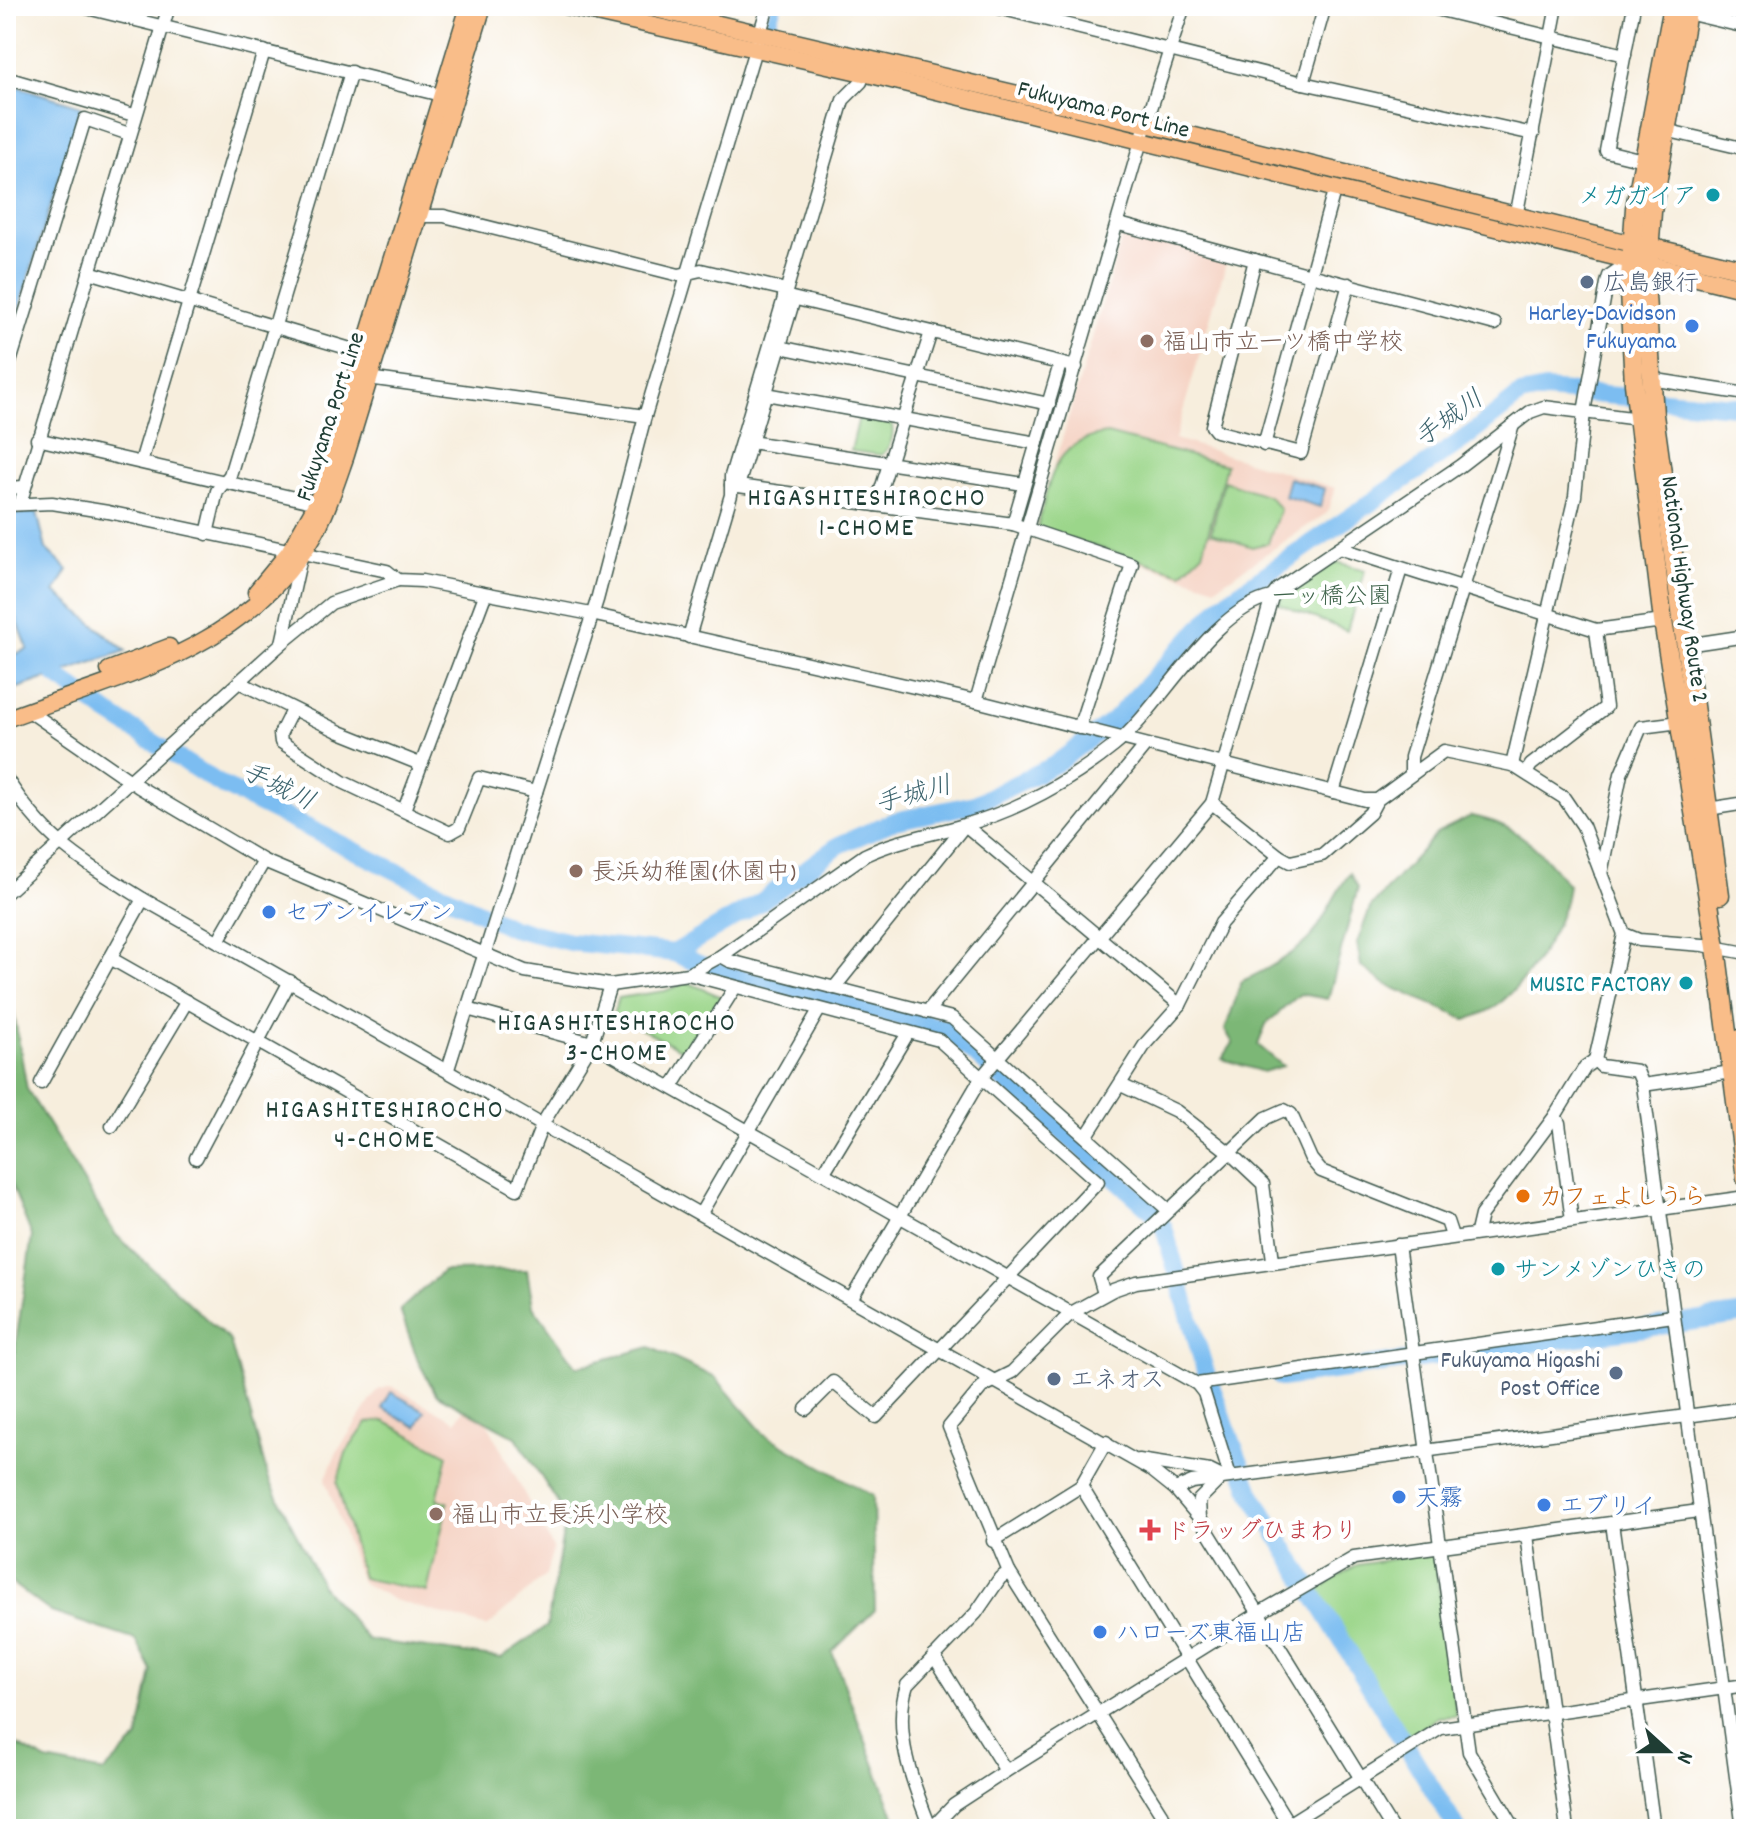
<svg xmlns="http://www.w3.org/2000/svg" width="1752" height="1835" font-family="Dekko,'Klee One',sans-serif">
  <rect width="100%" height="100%" fill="#fff"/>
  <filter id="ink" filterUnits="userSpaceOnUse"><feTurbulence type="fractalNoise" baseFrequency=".0125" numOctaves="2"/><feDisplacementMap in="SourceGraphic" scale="16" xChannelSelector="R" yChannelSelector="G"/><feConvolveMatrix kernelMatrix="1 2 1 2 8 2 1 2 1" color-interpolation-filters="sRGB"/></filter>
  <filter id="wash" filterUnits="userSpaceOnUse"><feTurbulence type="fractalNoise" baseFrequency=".006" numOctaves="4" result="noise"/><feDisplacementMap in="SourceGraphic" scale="32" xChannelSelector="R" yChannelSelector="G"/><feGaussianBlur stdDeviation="1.8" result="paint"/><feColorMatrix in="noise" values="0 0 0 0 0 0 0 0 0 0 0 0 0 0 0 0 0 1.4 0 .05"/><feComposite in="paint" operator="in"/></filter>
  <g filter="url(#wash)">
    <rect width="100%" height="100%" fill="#f7eedd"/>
    <g fill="#f5d2c2">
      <path d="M 1124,231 L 1227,260 L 1175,439 L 1335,488 L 1327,513 L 1216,587 L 1035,530 Z"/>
      <path d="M 391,1386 L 456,1421 L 463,1410 L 484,1417 L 553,1548 L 546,1575 L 487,1627 L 394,1600 L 361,1582 L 325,1480 L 337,1452 L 378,1390 Z"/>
    </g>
    <g fill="#9bd68a" stroke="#5d8a5f" stroke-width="2">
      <path d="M 859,417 L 891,422 C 895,433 891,449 881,455 L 851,451 Z"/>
      <path d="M 1107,434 L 1226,465 L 1203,553 L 1182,573 L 1037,529 C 1050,482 1051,441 1107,434 Z"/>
      <path d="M 1224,481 L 1269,496 L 1280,509 L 1268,543 L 1252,547 L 1211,533 Z"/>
      <path d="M 1336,562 L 1365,570 L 1347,631 L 1279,604 L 1282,595 Z"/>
      <path d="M 687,982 L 722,997 L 690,1054 L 613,1015 L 618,998 L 665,991 Z"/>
      <path d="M 384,1421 L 448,1455 L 437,1499 L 448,1502 L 427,1592 L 362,1578 L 337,1483 L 346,1453 L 367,1423 Z"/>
      <path d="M 1434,1552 L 1457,1716 L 1438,1717 L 1408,1739 L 1316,1590 L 1357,1565 Z"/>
    </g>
    <g fill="#7cb776" stroke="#4e7a55" stroke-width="2">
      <path d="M 1471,816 C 1519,824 1538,849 1568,885 C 1564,924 1531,977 1500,1003 C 1492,1011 1477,1015 1467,1020 L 1385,984 L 1361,966 L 1357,943 L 1370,908 L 1438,832 Z"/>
      <path d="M 1350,873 L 1358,888 L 1328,999 L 1300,994 L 1266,1024 L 1258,1045 L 1283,1066 L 1263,1072 L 1222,1059 L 1233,1043 L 1225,1030 L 1242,981 C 1265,971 1305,949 1318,927 C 1330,908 1336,891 1350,873 Z"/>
      <path d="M 6,996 L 12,1002 L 27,1089 L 116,1235 L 230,1341 L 268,1477 L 322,1586 L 368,1640 L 501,1658 L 547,1626 L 566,1516 L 516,1437 L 436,1394 L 418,1361 L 400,1310 L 443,1271 L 527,1270 L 533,1306 L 577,1367 L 650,1347 L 716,1378 L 764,1434 L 873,1496 L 875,1610 L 832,1652 L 899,1829 L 6,1826 L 6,1739 L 47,1761 L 104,1772 L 138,1738 L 152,1671 L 136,1640 L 51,1612 L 6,1579 L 6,1382 L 12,1368 L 32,1236 L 6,1171 Z"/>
    </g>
    <g fill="#7bbdf1" stroke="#4d7d92" stroke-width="2">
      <path d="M 6,83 L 81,106 L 13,329 L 6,334 Z"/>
      <path d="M 1289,478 L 1325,489 L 1320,507 L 1284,496 Z"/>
      <path d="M 37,512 L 46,549 L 68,570 L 55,592 L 126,651 L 6,692 L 6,658 L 28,649 L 6,591 L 6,515 Z"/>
      <path d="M 391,1392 L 425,1411 L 417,1427 L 382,1408 Z"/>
    </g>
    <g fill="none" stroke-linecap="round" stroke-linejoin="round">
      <path stroke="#7bbdf1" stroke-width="11" d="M 771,23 L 776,6"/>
      <g stroke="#7bbdf1" stroke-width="18">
        <path d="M 56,675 L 106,712 L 221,785 L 512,928 L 570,942 L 674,953 L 717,972 L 945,1028 L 1153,1212 L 1164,1228 L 1205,1370 L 1252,1494 L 1457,1829"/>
        <path d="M 674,953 L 762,901 L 839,845 L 894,821 L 975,804 L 1054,765 L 1113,721 L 1224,603 L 1467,437 L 1520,395 L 1545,390 L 1746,407"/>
        <path d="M 1281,1378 L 1746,1314"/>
      </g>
    </g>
  </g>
  <g filter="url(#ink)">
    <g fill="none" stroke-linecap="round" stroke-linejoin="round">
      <defs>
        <g id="minor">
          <path d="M 79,6 L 449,97"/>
          <path d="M 991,6 L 1303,83 L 1533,134"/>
          <path d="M 1424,6 L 1625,55"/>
          <path d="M 1634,6 L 1606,151 L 1643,160"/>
          <path d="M 6,9 L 7,6"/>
          <path d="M 1687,13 L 1746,27"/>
          <path d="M 6,78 L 134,115"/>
          <path d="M 1303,83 L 1325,6"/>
          <path d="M 1665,130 L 1746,149"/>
          <path d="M 417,216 L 444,216 L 679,275 L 701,270 L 786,290"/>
          <path d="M 1516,217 L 1557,6"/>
          <path d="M 1119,224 L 1495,324"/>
          <path d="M 1255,260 L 1212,426 L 1216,431 L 1301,453 L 1349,284"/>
          <path d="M 89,272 L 371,355"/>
          <path d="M 784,296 L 1076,367"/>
          <path d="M 780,347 L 1049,404"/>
          <path d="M 6,375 L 85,119 L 129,134"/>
          <path d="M 368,378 L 645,416"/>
          <path d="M 1650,379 L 1746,394"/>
          <path d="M 766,394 L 1037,443"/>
          <path d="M 37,439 L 321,504"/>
          <path d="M 751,442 L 1024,484"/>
          <path d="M 1264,445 L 1335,187"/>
          <path d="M 141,462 L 264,51"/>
          <path d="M 731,485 L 1013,524 L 1132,564 L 1079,728"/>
          <path d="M 738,486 L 794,299"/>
          <path d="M 6,488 L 24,487"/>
          <path d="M 20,504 L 169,6"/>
          <path d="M 6,505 L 52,503 L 108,512 L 387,571 L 398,580 L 422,581 L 591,614 L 976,701 L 1365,800 L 1377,800 L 1444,751 L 1512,765 L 1564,798 L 1583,826 L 1624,934 L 1639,940 L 1703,945 L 1746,953"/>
          <path d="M 876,505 L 931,332"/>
          <path d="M 1013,524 L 1060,364"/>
          <path d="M 207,534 L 217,491 L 230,475 L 351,72"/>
          <path d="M 1339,548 L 1596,630 L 1663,621"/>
          <path d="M 689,637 L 731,495 L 731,476 L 843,100 L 861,82 L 863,73"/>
          <path d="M 282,643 L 301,557"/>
          <path d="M 1686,645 L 1746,636"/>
          <path d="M 239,682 L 340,732 L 420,764"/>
          <path d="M 976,701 L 1146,124 L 1184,6"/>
          <path d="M 292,710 L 280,734 L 281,742 L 343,782 L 450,833 L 459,828 L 479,778 L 536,792"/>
          <path d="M 29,711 L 139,787 L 264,861 L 525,971 L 610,985 L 688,974 L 721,956 L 730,961 L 952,1018 L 1168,1210"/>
          <path d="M 1512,765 L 1575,496 L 1584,412 L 1607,283 L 1609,276 L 1631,261"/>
          <path d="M 1411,773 L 1411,757 L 1513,425"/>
          <path d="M 1526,773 L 1531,765 L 1606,707 L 1596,630"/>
          <path d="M 6,778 C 46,842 81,860 143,899 L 1150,1469 L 1175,1489 L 1201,1520 L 1392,1829"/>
          <path d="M 1333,792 L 1401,569"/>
          <path d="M 1212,803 L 1279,856"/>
          <path d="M 1708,809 L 1746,803"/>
          <path d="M 404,810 L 485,595"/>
          <path d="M 1601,874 L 1621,774 L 1641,727 L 1680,722"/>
          <path d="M 6,893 L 282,643 L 331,603 L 398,580"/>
          <path d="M 1624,934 L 1595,1060 L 1601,1066 L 1637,1071 L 1643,1085 L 1743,1829"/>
          <path d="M 218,941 L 264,861"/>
          <path d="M 721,956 L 865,855 C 897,840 930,835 964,825 C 1017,811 1072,780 1114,746 C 1161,708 1211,609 1272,597"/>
          <path d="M 110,958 L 517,1189 L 543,1123 L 592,1043 L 610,985"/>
          <path d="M 688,974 L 939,1040 L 1098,1182 L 876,1417 L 833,1382 L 806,1409"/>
          <path d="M 834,988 L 965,825 L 1180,1005"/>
          <path d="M 467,1009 L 592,1043 L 1197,1384 L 1204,1393 L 1230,1476"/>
          <path d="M 927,1012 L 1145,746"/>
          <path d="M 448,1069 L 597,600 L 645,416 L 768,6"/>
          <path d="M 41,1083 L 143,899"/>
          <path d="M 1121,1085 L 1176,1111 L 1230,1153 L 1263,1184 L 1273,1260"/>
          <path d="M 1643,1085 L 1732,1072"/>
          <path d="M 672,1087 L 734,989"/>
          <path d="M 1555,1116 L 1559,1123 L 1572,1221"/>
          <path d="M 112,1126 L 187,1001"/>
          <path d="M 1086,1137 L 1146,1043 L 1180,1005 L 1221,923 L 1279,856 L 1290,862 L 1322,855 L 1370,813 L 1377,800"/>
          <path d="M 196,1158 L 290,981"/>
          <path d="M 824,1172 L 908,1033"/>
          <path d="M 701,1213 L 819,1010"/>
          <path d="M 1477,1232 L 1481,1215 L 1555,1116 L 1585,1067 L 1595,1060"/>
          <path d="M 1398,1245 L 1469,1752 L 1515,1829"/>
          <path d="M 1104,1294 L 1099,1277 L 1266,1118 L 1284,1110 L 1291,1114 L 1311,1159 L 1321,1171 L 1447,1221 L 1452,1236"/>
          <path d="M 852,1298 L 981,1078 L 1212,803 L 1272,597 L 1278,589 L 1460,466 L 1530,412 L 1544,407 L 1639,419"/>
          <path d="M 1197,1384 L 1673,1316"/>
          <path d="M 1139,1460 L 1210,1471 L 1222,1477"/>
          <path d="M 1081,1486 L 1291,1828"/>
          <path d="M 1175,1489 L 1192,1482 L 1746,1408"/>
          <path d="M 1200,1518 L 1199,1500 L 1220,1479"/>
          <path d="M 1612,1523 L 1654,1829"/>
          <path d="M 1527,1535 L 1567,1829"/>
          <path d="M 993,1541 L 1081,1486 L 1106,1442"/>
          <path d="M 934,1656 L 1006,1771"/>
          <path d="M 930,1827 C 913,1784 892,1731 907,1685 L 976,1613 L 1000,1578 L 1009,1572"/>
          <path d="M 931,1829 L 954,1805 L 1006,1771 L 1259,1613 L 1354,1558 L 1699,1511"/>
          <path d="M 1171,1829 L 1009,1572 L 949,1427 L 982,1387 L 1012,1372 L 1071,1313 L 1113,1290 L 1136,1282 L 1746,1197"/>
          <path d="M 1280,1829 L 1441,1728 L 1746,1685"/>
        </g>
        <g id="major">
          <path d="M 565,6 L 863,73 L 1631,261"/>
          <path d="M 642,6 L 1146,124 L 1633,244"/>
          <path d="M 256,592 L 289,552 L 317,503 L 469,6"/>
          <path d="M 109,670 L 169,647"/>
          <path d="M 6,719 C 115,678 229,655 301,555 C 323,526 334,489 346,455 L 483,6"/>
        </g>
        <g id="highway">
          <path d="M 1673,6 L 1635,208 L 1629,292 L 1634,384 L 1663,621 L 1716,947 L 1746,1179"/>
          <path d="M 1688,6 L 1652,212 L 1646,295 L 1654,415 L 1720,895"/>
          <path d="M 1640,245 L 1746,270"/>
          <path d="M 1636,262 L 1746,289"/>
          <path d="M 1740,1039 L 1746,1081"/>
        </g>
      </defs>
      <use href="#minor" stroke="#3f584d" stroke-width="15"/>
      <use href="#major" stroke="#3f584d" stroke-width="19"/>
      <use href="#highway" stroke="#3f584d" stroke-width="21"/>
      <use href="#minor" stroke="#fff" stroke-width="12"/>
      <use href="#major" stroke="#f9bd89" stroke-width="16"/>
      <use href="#highway" stroke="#f9bd89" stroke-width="18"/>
    </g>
  </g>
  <g fill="#0f9aa8" stroke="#fff" stroke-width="3">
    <circle cx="1713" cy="195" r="8"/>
    <circle cx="1686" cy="983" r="8"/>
    <circle cx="1498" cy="1269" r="8"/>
  </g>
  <g fill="#5c6f8a" stroke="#fff" stroke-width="3">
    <circle cx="1587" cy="282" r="8"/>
    <circle cx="1616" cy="1373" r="8"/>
    <circle cx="1054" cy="1379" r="8"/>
  </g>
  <g fill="#3f7fe0" stroke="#fff" stroke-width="3">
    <circle cx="1692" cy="326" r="8"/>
    <circle cx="269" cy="912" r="8"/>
    <circle cx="1399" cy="1497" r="8"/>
    <circle cx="1544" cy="1505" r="8"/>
    <circle cx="1100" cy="1632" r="8"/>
  </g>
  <g fill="#8d6e63" stroke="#fff" stroke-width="3">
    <circle cx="1147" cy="341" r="8"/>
    <circle cx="576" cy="871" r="8"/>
    <circle cx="436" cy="1514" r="8"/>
  </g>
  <circle fill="#e8710a" stroke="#fff" stroke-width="3" cx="1523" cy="1196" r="8"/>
  <path fill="#e0444e" stroke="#fff" stroke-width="3" d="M1146 1518h8v8h8v8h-8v8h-8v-8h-8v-8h8z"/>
  <g text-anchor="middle" stroke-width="8" stroke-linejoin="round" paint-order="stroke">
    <g font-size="24" fill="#1f3d34" stroke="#fff">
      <text transform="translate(1104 108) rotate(14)" y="8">Fukuyama Port Line</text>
      <text transform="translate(329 416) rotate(-72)" y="8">Fukuyama Port Line</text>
      <text transform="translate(1686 589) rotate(82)" y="8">National Highway Route 2</text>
    </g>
    <g font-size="24" fill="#0d838f" stroke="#fff" text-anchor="end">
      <text x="1697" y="203">メガガイア</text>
      <text x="1670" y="991">MUSIC FACTORY</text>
      <text x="1514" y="1277" text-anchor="start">サンメゾンひきの</text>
    </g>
    <g font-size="24" fill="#4e5e75" stroke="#fff" text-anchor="start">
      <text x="1603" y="290">広島銀行</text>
      <text x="1600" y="1367" text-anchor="end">Fukuyama Higashi<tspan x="1600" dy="28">Post Office</tspan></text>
      <text x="1070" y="1387">エネオス</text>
    </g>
    <g font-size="24" fill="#366cbe" stroke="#fff" text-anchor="start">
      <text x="1676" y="320" text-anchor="end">Harley-Davidson<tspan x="1676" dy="28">Fukuyama</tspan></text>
      <text x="285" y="920">セブンイレブン</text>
      <text x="1415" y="1505">天霧</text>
      <text x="1560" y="1513">エブリイ</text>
      <text x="1116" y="1640">ハローズ東福山店</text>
    </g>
    <g font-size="24" fill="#785e54" stroke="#fff" text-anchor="start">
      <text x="1163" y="349">福山市立一ツ橋中学校</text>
      <text x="592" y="879">長浜幼稚園(休園中)</text>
      <text x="452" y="1522">福山市立長浜小学校</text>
    </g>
    <g font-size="24" fill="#3e634a" stroke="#fff">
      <text x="1332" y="603">一ッ橋公園</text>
    </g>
    <g font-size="24" fill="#c56008" stroke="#fff" text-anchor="start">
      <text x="1539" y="1204">カフェよしうら</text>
    </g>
    <g font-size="24" fill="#be3a42" stroke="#fff" text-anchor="start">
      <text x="1166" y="1538">ドラッグひまわり</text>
    </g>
    <g font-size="26" font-style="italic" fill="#3b636d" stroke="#fff">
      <text transform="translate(1448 417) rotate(-36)" y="9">手城川</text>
      <text transform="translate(279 785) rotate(26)" y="9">手城川</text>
      <text transform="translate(913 793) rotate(-15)" y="9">手城川</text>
    </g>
    <g font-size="26" letter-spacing="2" fill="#1f3d34" stroke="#fff">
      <text x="867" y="505">HIGASHITESHIROCHO<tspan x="867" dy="30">1-CHOME</tspan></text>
      <text x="617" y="1030">HIGASHITESHIROCHO<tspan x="617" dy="30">3-CHOME</tspan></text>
      <text x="385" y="1117">HIGASHITESHIROCHO<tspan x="385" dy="30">4-CHOME</tspan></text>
    </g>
  </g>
  <rect width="1752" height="1835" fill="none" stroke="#fff" stroke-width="32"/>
  <g transform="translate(1668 1751) rotate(111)" stroke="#ffffff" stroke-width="6" paint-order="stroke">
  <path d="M0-6L14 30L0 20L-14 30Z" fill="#1f3d34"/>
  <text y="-12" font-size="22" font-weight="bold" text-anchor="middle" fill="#1f3d34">N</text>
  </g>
</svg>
